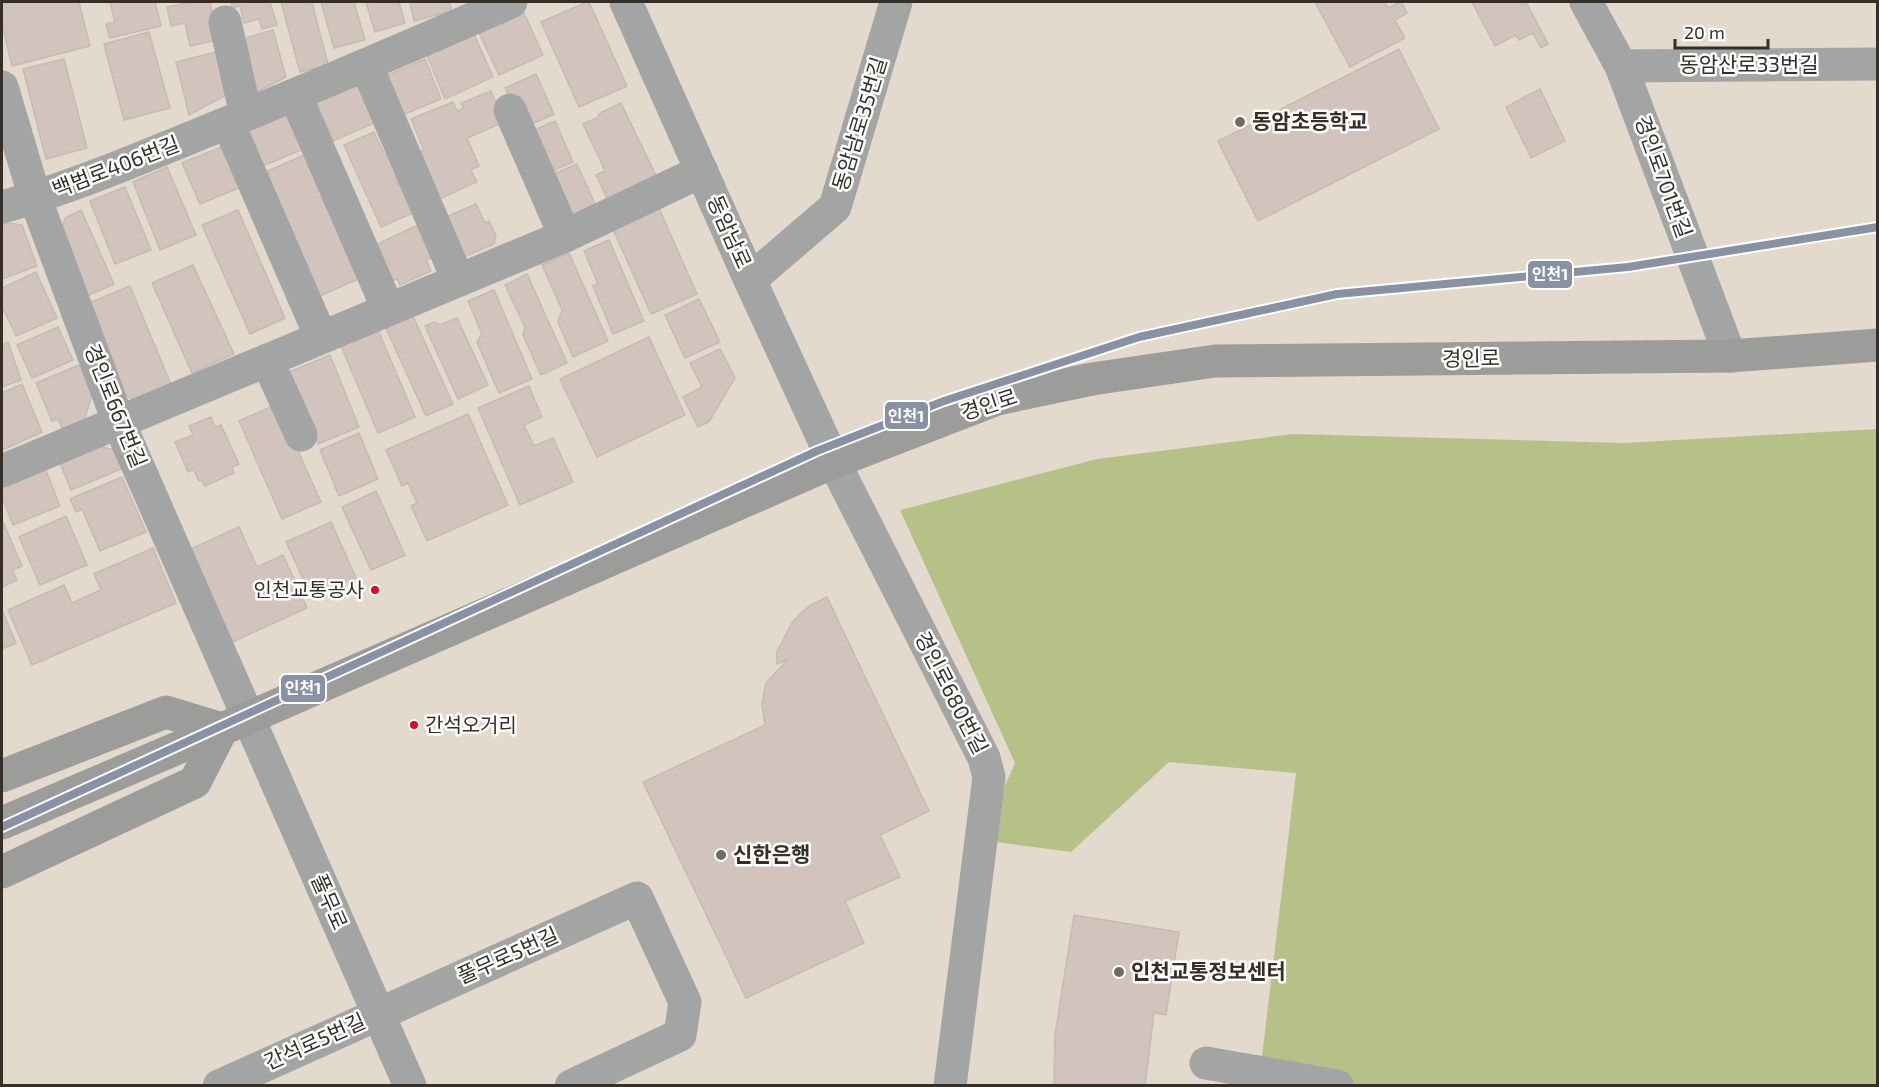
<svg xmlns="http://www.w3.org/2000/svg" width="1879" height="1087" font-family="'Exo 2','Noto Sans KR',sans-serif">
  <rect width="100%" height="100%" fill="#e3dacd"/>
  <path fill="#b6c188" d="M 1877,429 L 1877,1085 L 1337,1086 L 1260,1073 L 1296,773 L 1169,762 L 1071,852 L 981,840 L 1015,763 L 900,510 L 1097,459 L 1293,434 L 1624,443 Z"/>
  <g fill="#d2c3bc" stroke="#c4bbb4" stroke-width="1.5">
    <path d="M 2,2 L 79,2 L 90,46 L 12,66 L 2,24 Z"/>
    <path d="M 110,2 L 155,2 L 161,26 L 110,38 L 106,24 L 115,22 Z"/>
    <path d="M 192,2 L 210,2 L 218,40 L 190,46 L 185,23 L 171,26 L 167,7 Z"/>
    <path d="M 231,2 L 270,2 L 277,25 L 262,29 L 259,19 L 244,23 L 240,6 L 232,8 Z"/>
    <path d="M 281,2 L 312,2 L 328,65 L 300,72 Z"/>
    <path d="M 321,2 L 354,2 L 365,40 L 334,48 Z"/>
    <path d="M 366,2 L 399,2 L 405,23 L 375,32 Z"/>
    <path d="M 410,2 L 449,2 L 452,11 L 414,21 Z"/>
    <path d="M 587,2 L 589,2 L 627,86 L 579,107 L 541,22 Z"/>
    <path d="M 1315,2 L 1385,2 L 1388,8 L 1401,2 L 1407,13 L 1395,20 L 1405,38 L 1350,67 Z"/>
    <path d="M 1472,2 L 1526,2 L 1548,44 L 1541,48 L 1533,33 L 1519,40 L 1516,35 L 1495,46 Z"/>
    <path d="M 524,13 L 543,55 L 499,75 L 479,33 Z"/>
    <path d="M 273,30 L 286,77 L 251,95 L 239,40 Z"/>
    <path d="M 149,32 L 170,108 L 124,120 L 104,44 Z"/>
    <path d="M 473,32 L 493,77 L 445,99 L 426,53 Z"/>
    <path d="M 1399,49 L 1439,129 L 1258,221 L 1218,141 Z"/>
    <path d="M 220,51 L 230,93 L 189,115 L 176,62 Z"/>
    <path d="M 64,59 L 87,148 L 46,159 L 23,69 Z"/>
    <path d="M 425,59 L 441,99 L 400,116 L 383,77 Z"/>
    <path d="M 536,74 L 554,114 L 523,128 L 505,88 Z"/>
    <path d="M 356,83 L 379,121 L 333,141 L 316,101 Z"/>
    <path d="M 1540,89 L 1565,141 L 1531,158 L 1506,107 Z"/>
    <path d="M 491,91 L 504,122 L 467,138 L 479,166 L 471,170 L 477,182 L 437,200 L 417,153 L 424,150 L 411,119 L 453,102 L 457,111 L 464,108 L 461,103 Z"/>
    <path d="M 621,103 L 658,180 L 609,203 L 596,175 L 605,171 L 583,124 L 597,118 L 600,113 Z"/>
    <path d="M 295,108 L 306,148 L 260,167 L 247,135 L 252,120 Z"/>
    <path d="M 555,121 L 573,162 L 543,175 L 525,134 Z"/>
    <path d="M 374,132 L 385,155 L 393,152 L 402,174 L 395,177 L 398,185 L 402,183 L 415,212 L 381,227 L 344,145 Z"/>
    <path d="M 224,146 L 241,187 L 200,204 L 182,163 Z"/>
    <path d="M 311,152 L 365,276 L 315,298 L 261,174 Z"/>
    <path d="M 577,164 L 596,206 L 564,220 L 545,178 Z"/>
    <path d="M 167,167 L 196,235 L 160,250 L 133,182 Z"/>
    <path d="M 125,187 L 151,250 L 115,264 L 90,201 Z"/>
    <path d="M 476,204 L 485,223 L 489,221 L 496,236 L 494,244 L 457,260 L 439,220 Z"/>
    <path d="M 658,206 L 697,294 L 651,314 L 612,227 Z"/>
    <path d="M 81,210 L 114,284 L 85,297 L 59,238 L 65,218 Z"/>
    <path d="M 238,210 L 285,318 L 250,334 L 202,225 Z"/>
    <path d="M 7,223 L 22,225 L 37,266 L 2,279 L 2,225 Z"/>
    <path d="M 420,224 L 438,255 L 426,260 L 431,271 L 400,285 L 397,279 L 391,281 L 375,245 Z"/>
    <path d="M 609,240 L 644,321 L 613,334 L 593,286 L 598,284 L 584,251 Z"/>
    <path d="M 569,253 L 608,341 L 573,357 L 558,322 L 562,310 L 542,265 Z"/>
    <path d="M 193,265 L 234,354 L 192,373 L 152,283 Z"/>
    <path d="M 36,272 L 57,318 L 16,336 L 4,310 L 2,311 L 2,288 Z"/>
    <path d="M 527,274 L 567,363 L 541,375 L 523,335 L 525,327 L 505,285 Z"/>
    <path d="M 130,286 L 173,389 L 138,404 L 119,389 L 84,305 Z"/>
    <path d="M 494,290 L 532,379 L 499,393 L 477,342 L 482,334 L 468,301 Z"/>
    <path d="M 699,299 L 720,342 L 685,358 L 665,315 Z"/>
    <path d="M 412,314 L 453,404 L 426,416 L 385,326 Z"/>
    <path d="M 457,318 L 488,385 L 458,399 L 425,326 L 434,322 L 440,325 Z"/>
    <path d="M 58,327 L 73,360 L 32,378 L 17,345 Z"/>
    <path d="M 378,330 L 415,417 L 378,433 L 341,346 Z"/>
    <path d="M 649,337 L 685,415 L 597,457 L 560,379 Z"/>
    <path d="M 8,342 L 21,380 L 2,387 L 2,345 Z"/>
    <path d="M 720,349 L 735,378 L 709,422 L 698,427 L 683,397 L 702,387 L 690,363 Z"/>
    <path d="M 330,355 L 359,427 L 318,444 L 289,372 Z"/>
    <path d="M 79,365 L 92,395 L 83,424 L 64,432 L 58,419 L 52,421 L 36,383 Z"/>
    <path d="M 22,384 L 42,432 L 2,450 L 2,393 Z"/>
    <path d="M 529,386 L 542,417 L 524,425 L 534,446 L 553,438 L 573,482 L 520,505 L 478,408 Z"/>
    <path d="M 277,404 L 321,502 L 282,519 L 239,421 Z"/>
    <path d="M 468,414 L 508,505 L 427,541 L 411,506 L 417,503 L 408,483 L 402,486 L 386,450 Z"/>
    <path d="M 211,417 L 215,427 L 221,425 L 239,464 L 232,467 L 234,473 L 205,486 L 202,480 L 199,481 L 193,469 L 188,472 L 175,442 L 193,435 L 189,426 Z"/>
    <path d="M 359,433 L 378,479 L 339,496 L 320,450 Z"/>
    <path d="M 92,444 L 114,450 L 121,469 L 71,490 L 58,458 Z"/>
    <path d="M 45,468 L 60,506 L 13,525 L 2,497 L 2,486 Z"/>
    <path d="M 122,477 L 146,532 L 100,551 L 82,509 L 76,512 L 70,499 Z"/>
    <path d="M 376,491 L 405,555 L 371,570 L 342,507 Z"/>
    <path d="M 66,516 L 87,565 L 40,585 L 19,537 Z"/>
    <path d="M 3,522 L 22,566 L 12,570 L 17,580 L 2,587 Z"/>
    <path d="M 331,522 L 356,578 L 312,598 L 286,542 Z"/>
    <path d="M 239,527 L 257,567 L 283,555 L 307,608 L 228,644 L 186,551 Z"/>
    <path d="M 153,548 L 176,603 L 32,665 L 8,610 L 64,585 L 72,603 L 101,590 L 94,574 Z"/>
    <path d="M 827,597 L 929,811 L 880,835 L 900,877 L 845,901 L 864,943 L 746,998 L 643,782 L 765,725 L 762,705 L 766,683 L 788,659 L 777,664 L 777,651 L 781,644 L 792,623 L 801,613 L 811,605 Z"/>
    <path d="M 2,610 L 16,643 L 2,649 Z"/>
    <path d="M 1074,915 L 1179,932 L 1166,1015 L 1154,1013 L 1145,1086 L 1054,1086 L 1055,1035 Z"/>
  </g>
  <g fill="none" stroke-linecap="round" stroke-linejoin="round">
    <g stroke="#a3a4a4" stroke-width="33">
      <path d="M 626,2 L 750,280 L 834,462 L 984,758 L 989,777 L 950,1086"/>
      <path d="M 1586,2 L 1621,66 L 1730,356"/>
      <path d="M 225,22 L 246,115"/>
      <path d="M 366,65 L 458,280"/>
      <path d="M 1621,66 L 1878,64"/>
      <path d="M 2,87 L 35,198 L 119,423 L 410,1086"/>
      <path d="M 295,95 L 388,309"/>
      <path d="M 510,110 L 565,236"/>
      <path d="M 228,123 L 321,337"/>
      <path d="M 2,207 C 70,188 136,160 202,133 C 305,91 408,47 511,2"/>
      <path d="M 750,280 L 835,207 L 896,2"/>
      <path d="M 267,360 L 301,435"/>
      <path d="M 2,471 L 565,236 L 702,171"/>
      <path d="M 1206,1063 L 1337,1086"/>
      <path d="M 219,1086 L 637,898 L 685,1002 L 680,1035 L 571,1086"/>
    </g>
    <g stroke="#9c9c9b" stroke-width="33">
      <path d="M 2,776 L 166,712 L 222,729"/>
      <path d="M 2,823 L 248,718 L 834,462 L 997,399 L 1092,379 L 1215,361 L 1730,356 L 1878,345"/>
      <path d="M 2,872 L 195,782 L 222,729"/>
    </g>
    <defs>
      <path id="metro-1" d="M 2,827 L 817,451 L 944,401 L 1139,337 L 1337,294 L 1628,267 L 1878,227"/>
    </defs>
    <use href="#metro-1" stroke="#fff" stroke-width="12"/>
    <use href="#metro-1" stroke="#8892a4" stroke-width="8"/>
  </g>
  <g fill="#726b61" stroke="#fff" stroke-width="2">
    <circle cx="1240" cy="122" r="6"/>
    <circle cx="721" cy="855" r="6"/>
    <circle cx="1119" cy="972" r="6"/>
  </g>
  <g fill="#e4002b" stroke="#fff" stroke-width="2">
    <circle cx="375" cy="590" r="5"/>
    <circle cx="414" cy="725" r="5"/>
  </g>
  <g text-anchor="middle" stroke-width="5" stroke-linejoin="round" paint-order="stroke">
    <g font-size="20" fill="#352f27" stroke="#fff" text-anchor="end">
      <text x="364" y="597">인천교통공사</text>
      <text x="425" y="732" text-anchor="start">간석오거리</text>
    </g>
    <g font-size="21" fill="#352f27" stroke="#fff">
      <text x="1749" y="72">동암산로33번길</text>
      <text transform="translate(860 124) rotate(-73)" y="7">동암남로35번길</text>
      <text transform="translate(116 167) rotate(-21)" y="7">백범로406번길</text>
      <text transform="translate(1663 177) rotate(70)" y="7">경인로701번길</text>
      <text transform="translate(729 232) rotate(66)" y="7">동암남로</text>
      <text transform="translate(1471 359) rotate(-1)" y="7">경인로</text>
      <text transform="translate(989 405) rotate(-18)" y="7">경인로</text>
      <text transform="translate(115 406) rotate(68)" y="7">경인로667번길</text>
      <text transform="translate(951 693) rotate(63)" y="7">경인로680번길</text>
      <text transform="translate(329 902) rotate(66)" y="7">풀무로</text>
      <text transform="translate(508 956) rotate(-24)" y="7">풀무로5번길</text>
      <text transform="translate(315 1042) rotate(-24)" y="7">간석로5번길</text>
    </g>
    <g font-size="21" font-weight="bold" fill="#352f27" stroke="#fff" text-anchor="start">
      <text x="1252" y="129">동암초등학교</text>
      <text x="733" y="862">신한은행</text>
      <text x="1131" y="979">인천교통정보센터</text>
    </g>
  </g>
  <g stroke="#fff" stroke-width="2">
    <rect x="1527" y="260" width="46" height="29" rx="6" fill="#8892a4"/>
    <rect x="884" y="401" width="45" height="29" rx="6" fill="#8892a4"/>
    <rect x="280" y="674" width="46" height="29" rx="6" fill="#8892a4"/>
  </g>
  <g font-size="16" text-anchor="middle" font-weight="bold" fill="#fff">
    <text x="1550" y="280">인천1</text>
    <text x="906" y="422">인천1</text>
    <text x="303" y="694">인천1</text>
  </g>
  <rect width="1879" height="1087" fill="none" stroke="#352f27" stroke-width="6"/>
  <path d="M1675 39v9h93v-9" fill="none" stroke="#352f27" stroke-width="3"/>
  <text x="1684" y="39" font-size="18" fill="#352f27" stroke="#ffffff" stroke-width="4.5" paint-order="stroke">20 m</text>
</svg>
